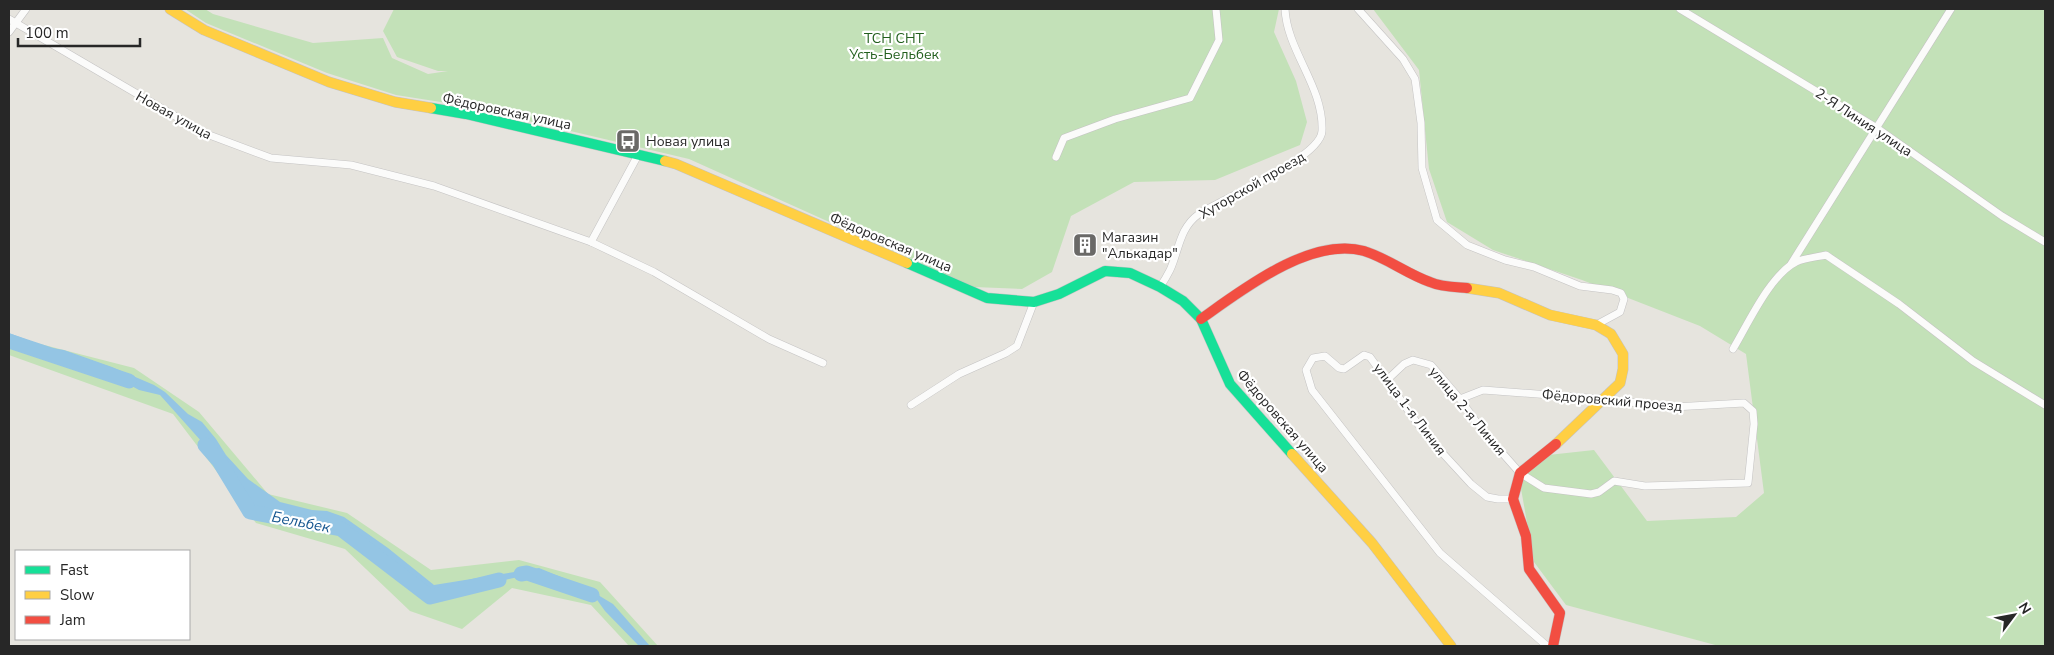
<svg xmlns="http://www.w3.org/2000/svg" width="2054" height="655" font-family="'Nunito Sans',sans-serif">
  <rect width="100%" height="100%" fill="#e6e4de"/>
  <g fill="#c3e1b8">
    <path d="M 185,9 L 205,9 L 213,14 L 313,43 L 383,38 L 392,58 L 428,74 L 448,71 L 438,71 L 397,57 L 383,31 L 394,9 L 1279,9 L 1274,32 L 1296,81 L 1307,122 L 1300,145 L 1215,180 L 1134,182 L 1071,216 L 1052,272 L 1022,289 L 974,287 L 689,159 L 460,105 L 396,95 L 327,73 L 206,23 Z"/>
    <path d="M 1373,9 L 2045,9 L 2045,646 L 1719,646 L 1566,605 L 1534,562 L 1520,483 L 1539,456 L 1594,450 L 1647,521 L 1736,517 L 1764,493 L 1746,354 L 1700,326 L 1582,280 L 1493,250 L 1447,222 L 1429,169 L 1419,70 Z"/>
    <path d="M 9,336 L 134,368 L 199,412 L 268,494 L 347,513 L 431,570 L 519,560 L 600,582 L 658,646 L 629,646 L 591,605 L 512,588 L 462,629 L 410,611 L 345,549 L 256,523 L 173,414 L 9,355 Z"/>
  </g>
  <path fill="#94c5e4" d="M 9,333 L 46,347 L 64,350 L 112,367 L 154,385 L 165,392 L 188,414 L 202,422 L 216,439 L 226,455 L 248,479 L 280,502 L 312,510 L 327,511 L 344,517 L 388,548 L 434,585 L 539,568 L 583,586 L 613,604 L 650,646 L 639,646 L 605,611 L 595,597 L 584,598 C 569,585 547,577 527,575 L 430,597 L 341,529 L 250,512 L 219,461 L 160,395 L 139,390 L 110,374 L 9,341 Z"/>
  <g fill="none" stroke-linecap="round" stroke-linejoin="round">
    <g stroke="#94c5e4" stroke-width="15">
      <path d="M 9,341 L 129,381"/>
      <path d="M 205,445 L 219,461 L 250,512 L 341,529 L 430,597 L 499,580"/>
      <path d="M 521,574 L 527,573 L 592,595"/>
    </g>
    <defs>
      <g id="street">
        <path d="M 1358,9 L 1403,59 L 1415,79 L 1421,123 L 1422,168 L 1437,220 L 1467,245 L 1505,260 L 1534,267 L 1580,286 L 1612,290 L 1621,293 L 1624,299 L 1620,312 L 1596,325"/>
        <path d="M 1680,9 L 1877,128 L 2002,216 L 2045,242"/>
        <path d="M 9,19 L 204,133 L 271,158 L 351,165 L 434,186 L 591,242 L 654,272 L 769,339 L 823,363"/>
        <path d="M 9,32 L 26,9"/>
        <path d="M 1056,157 L 1064,138 L 1115,119 L 1190,98 L 1219,40 L 1216,9"/>
        <path d="M 591,242 L 638,155"/>
        <path d="M 1791,264 L 1951,9"/>
        <path d="M 1160,287 C 1164,281 1167,276 1170,270 C 1179,251 1179,228 1199,214 C 1222,199 1321,158 1322,131 C 1324,87 1287,51 1285,9"/>
        <path d="M 1733,349 C 1748,324 1770,275 1796,262 C 1805,258 1817,257 1826,255 L 1899,304 L 1973,361 L 2045,405"/>
        <path d="M 1387,380 L 1404,364 L 1413,360 L 1431,365 L 1460,399 L 1482,430 L 1520,473 L 1544,488 L 1591,494 L 1599,492 L 1614,481 L 1645,486 L 1748,483 L 1754,424 L 1753,411 L 1744,403 L 1674,407 L 1602,399 L 1483,390 L 1460,399"/>
        <path d="M 911,405 L 959,374 L 1006,353 L 1017,346 L 1034,302"/>
        <path d="M 1513,499 L 1498,499 L 1487,497 L 1471,484 L 1425,434 L 1370,357 L 1364,355 L 1344,369 L 1339,368 L 1325,356 L 1313,358 L 1306,370 L 1312,390 L 1440,553 L 1547,646"/>
      </g>
      <g id="fast">
        <path d="M 431,108 L 466,114 L 665,161"/>
        <path d="M 907,263 L 987,298 L 1034,302 L 1059,294 L 1105,271 L 1130,273 L 1160,287 L 1183,301 L 1201,319 L 1230,384 L 1292,454"/>
      </g>
      <g id="slow">
        <path d="M 170,9 L 204,30 L 329,82 L 395,102 L 431,108"/>
        <path d="M 665,161 L 676,164 L 907,263"/>
        <path d="M 1467,288 L 1499,293 L 1550,315 L 1596,325 L 1611,334 L 1623,354 L 1623,369 L 1620,383 L 1556,444"/>
        <path d="M 1292,454 L 1372,543 L 1451,646"/>
      </g>
      <g id="jam">
        <path d="M 1201,319 C 1242,290 1311,236 1364,251 C 1387,258 1407,274 1430,282 C 1441,287 1455,287 1467,288"/>
        <path d="M 1553,646 L 1560,613 L 1529,569 L 1526,536 L 1513,499 L 1520,473 L 1556,444"/>
      </g>
    </defs>
    <use href="#street" stroke="#c4c3c3" stroke-width="8"/>
    <use href="#fast" stroke="#c4c3c3" stroke-width="11"/>
    <use href="#slow" stroke="#c4c3c3" stroke-width="11"/>
    <use href="#jam" stroke="#c4c3c3" stroke-width="11"/>
    <use href="#street" stroke="#fbfbfa" stroke-width="7"/>
    <use href="#fast" stroke="#16e098" stroke-width="10"/>
    <use href="#slow" stroke="#ffcf43" stroke-width="10"/>
    <use href="#jam" stroke="#f24e42" stroke-width="10"/>
  </g>
  <defs>
    <symbol id="bus-square" viewBox="-11 -11 22 22"><rect x="-9" y="-9" width="18" height="18" rx="4" fill="#6a6967" stroke="#fff"/><path d="M-5-6H5V4H4V6H2V4H-2V6H-4V4H-5ZM-3.5-4V0h7V-4ZM-3.5 1.2v1.5H-2V1.2ZM2 1.2v1.5H3.5V1.2Z" fill="#fff"/></symbol>
    <symbol id="building-square" viewBox="-11 -11 22 22"><rect x="-9" y="-9" width="18" height="18" rx="4" fill="#6a6967" stroke="#fff"/><path d="M-4-6H4V6H1V3H-1V6H-4ZM-2.5-4.3h1.7v1.8h-1.7ZM.8-4.3h1.7v1.8H.8ZM-2.5-1h1.7V.8h-1.7ZM.8-1h1.7V.8H.8Z" fill="#fff"/></symbol>
  </defs>
  <g fill-rule="evenodd">
    <use href="#bus-square" x="614" y="127" width="28" height="28"/>
    <use href="#building-square" x="1071" y="231" width="28" height="28"/>
  </g>
  <g text-anchor="middle" stroke-width="4.5" stroke-linejoin="round" paint-order="stroke">
    <g font-size="14" fill="#225f1d" stroke="#fff">
      <text x="894" y="43">ТСН СНТ<tspan x="894" dy="16">Усть-Бельбек</tspan></text>
    </g>
    <g font-size="14" fill="#272727" stroke="#fff">
      <text transform="translate(507 111) rotate(12)" y="5">Фёдоровская улица</text>
      <text transform="translate(174 115) rotate(29)" y="5">Новая улица</text>
      <text transform="translate(1864 122) rotate(33)" y="5">2-Я Линия улица</text>
      <text transform="translate(1252 185) rotate(-30)" y="5">Хуторской проезд</text>
      <text transform="translate(891 242) rotate(23)" y="5">Фёдоровская улица</text>
      <text transform="translate(1612 400) rotate(5)" y="5">Фёдоровский проезд</text>
      <text transform="translate(1410 409) rotate(53)" y="5">улица 1-я Линия</text>
      <text transform="translate(1468 411) rotate(50)" y="5">улица 2-я Линия</text>
      <text transform="translate(1283 421) rotate(49)" y="5">Фёдоровская улица</text>
    </g>
    <g font-size="14" fill="#272727" stroke="#fff" text-anchor="start">
      <text x="646" y="146">Новая улица</text>
      <text x="1102" y="242">Магазин<tspan x="1102" dy="16">"Алькадар"</tspan></text>
    </g>
    <g font-size="15" font-style="italic" fill="#14558f" stroke="#fff">
      <text transform="translate(301 522) rotate(11)" y="5">Бельбек</text>
    </g>
  </g>
  <rect width="2054" height="655" fill="none" stroke="#272727" stroke-width="20"/>
  <rect x="15" y="550" width="175" height="90" fill="#ffffff" stroke="#a9a9a9"/>
  <rect x="25" y="566" width="25" height="8" fill="#16e098" stroke="#a9a9a9"/>
  <text x="60" y="575" font-size="15" fill="#272727">Fast</text>
  <rect x="25" y="591" width="25" height="8" fill="#ffcf43" stroke="#a9a9a9"/>
  <text x="60" y="600" font-size="15" fill="#272727">Slow</text>
  <rect x="25" y="616" width="25" height="8" fill="#f24e42" stroke="#a9a9a9"/>
  <text x="60" y="625" font-size="15" fill="#272727">Jam</text>
  <g transform="translate(2014 615) rotate(58)" stroke="#ffffff" stroke-width="4" paint-order="stroke">
  <path d="M0-4L9 19L0 12L-9 19Z" fill="#272727"/>
  <text y="-8" font-size="14" font-weight="bold" text-anchor="middle" fill="#272727">N</text>
  </g>
  <path d="M18 38v8h122v-8" fill="none" stroke="#272727" stroke-width="2.5"/>
  <text x="25" y="38" font-size="15" fill="#272727" stroke="#ffffff" stroke-width="4" paint-order="stroke">100 m</text>
</svg>
